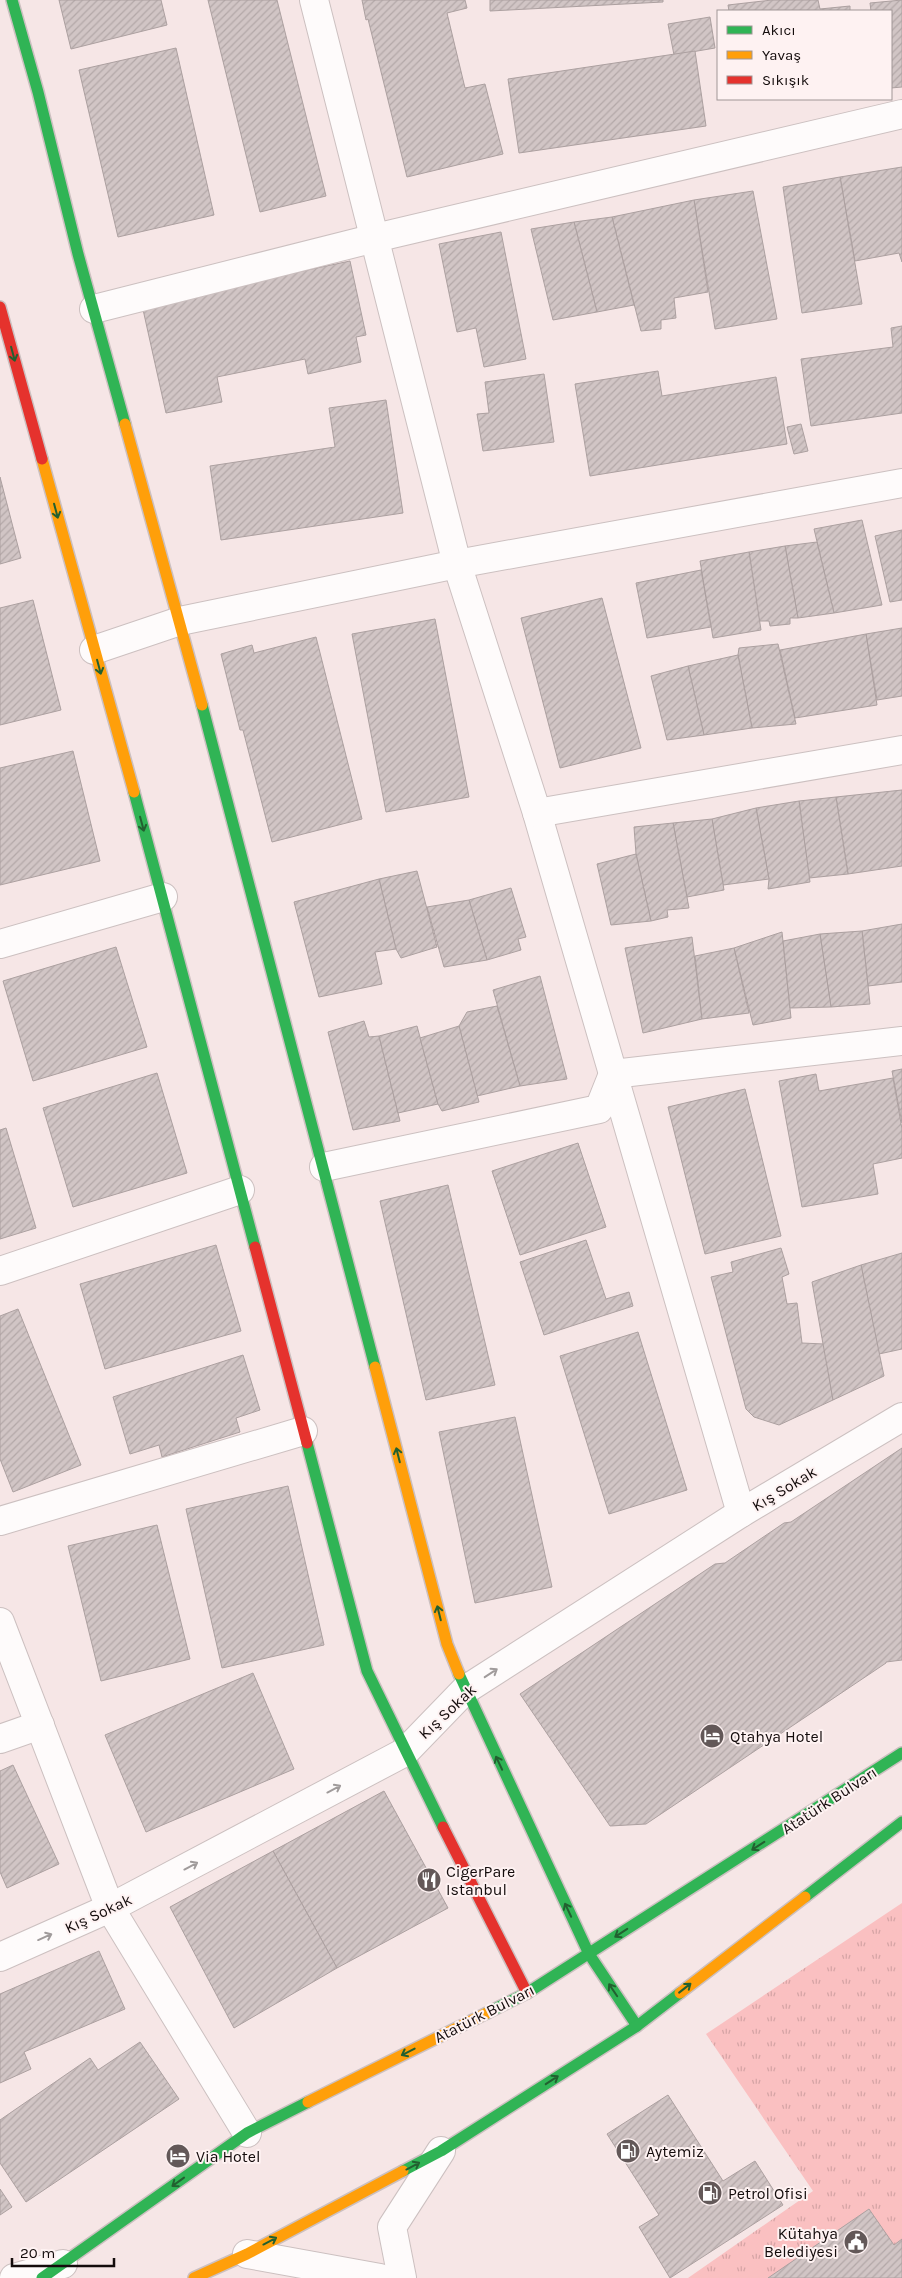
<svg xmlns="http://www.w3.org/2000/svg" width="902" height="2278" font-family="Karla,sans-serif">
  <defs>
    <pattern id="park-tufts" width="24" height="20" patternUnits="userSpaceOnUse" patternTransform="scale(1.25)"><rect width="24" height="20" fill="#fac0c1"/><path d="M3 7l-1-3M5 7V3M7 7l1-3M15 17l-1-3M17 17v-4M19 17l1-3" fill="none" stroke="#d5a4a5"/></pattern>
    <pattern id="building-hatch" width="6" height="6" patternUnits="userSpaceOnUse" patternTransform="scale(1.25)"><rect width="6" height="6" fill="#d1c5c5"/><path d="M-1 1l2-2M0 6l6-6M5 7l2-2" fill="none" stroke="#b3a8a8"/></pattern>
  </defs>
  <rect width="100%" height="100%" fill="#f6e6e6"/>
  <path fill="url(#park-tufts)" d="M 902,1903 L 902,2278 L 688,2278 L 813,2191 L 706,2034 Z"/>
  <g fill="url(#building-hatch)" stroke="#aca0a0">
    <path d="M 59,0 L 161,0 L 167,25 L 71,49 Z"/>
    <path d="M 208,0 L 277,0 L 326,196 L 260,212 Z"/>
    <path d="M 362,0 L 465,0 L 467,8 L 447,13 L 465,88 L 485,84 L 503,154 L 407,177 L 368,19 L 366,20 Z"/>
    <path d="M 490,0 L 663,0 L 663,2 L 490,11 Z"/>
    <path d="M 772,0 L 818,0 L 820,9 L 850,6 L 850,11 L 729,11 L 728,5 Z"/>
    <path d="M 902,0 L 902,87 L 891,88 L 891,11 L 871,11 L 870,3 Z"/>
    <path d="M 710,17 L 715,48 L 674,55 L 668,24 Z"/>
    <path d="M 176,48 L 214,215 L 118,237 L 79,70 Z"/>
    <path d="M 695,51 L 706,126 L 519,153 L 508,79 Z"/>
    <path d="M 902,167 L 902,262 L 899,253 L 855,261 L 840,177 Z"/>
    <path d="M 840,177 L 862,304 L 802,313 L 783,187 Z"/>
    <path d="M 753,191 L 777,319 L 715,329 L 694,200 Z"/>
    <path d="M 694,200 L 708,292 L 674,298 L 676,318 L 661,320 L 661,329 L 641,331 L 612,217 Z"/>
    <path d="M 612,217 L 634,305 L 597,312 L 574,222 Z"/>
    <path d="M 574,222 L 597,312 L 553,320 L 531,229 Z"/>
    <path d="M 501,232 L 526,359 L 484,367 L 476,328 L 457,332 L 439,244 Z"/>
    <path d="M 350,261 L 366,335 L 356,337 L 361,362 L 308,374 L 305,359 L 217,377 L 222,402 L 166,413 L 142,305 Z"/>
    <path d="M 902,326 L 902,413 L 811,426 L 801,359 L 893,347 L 891,328 Z"/>
    <path d="M 658,371 L 662,396 L 776,377 L 787,444 L 590,476 L 575,384 Z"/>
    <path d="M 544,374 L 554,442 L 483,451 L 477,414 L 489,413 L 485,382 Z"/>
    <path d="M 386,400 L 403,513 L 221,540 L 210,466 L 335,447 L 329,408 Z"/>
    <path d="M 801,424 L 808,451 L 794,454 L 787,427 Z"/>
    <path d="M 0,477 L 21,558 L 0,564 Z"/>
    <path d="M 862,520 L 882,605 L 834,613 L 814,529 Z"/>
    <path d="M 902,530 L 902,600 L 890,602 L 875,536 Z"/>
    <path d="M 817,542 L 834,613 L 798,618 L 785,546 Z"/>
    <path d="M 785,546 L 798,618 L 790,618 L 790,624 L 770,626 L 769,621 L 759,621 L 749,552 Z"/>
    <path d="M 749,552 L 761,630 L 713,638 L 700,561 Z"/>
    <path d="M 701,570 L 711,627 L 647,638 L 636,583 Z"/>
    <path d="M 602,598 L 641,748 L 560,768 L 521,618 Z"/>
    <path d="M 33,600 L 61,710 L 0,725 L 0,608 Z"/>
    <path d="M 435,619 L 469,797 L 386,812 L 352,634 Z"/>
    <path d="M 902,628 L 902,696 L 877,700 L 866,634 Z"/>
    <path d="M 866,634 L 877,705 L 795,718 L 780,650 Z"/>
    <path d="M 316,637 L 362,819 L 272,842 L 243,730 L 240,730 L 221,654 L 252,645 L 254,653 Z"/>
    <path d="M 778,644 L 796,724 L 752,728 L 738,655 L 739,648 Z"/>
    <path d="M 738,655 L 752,728 L 704,735 L 688,666 Z"/>
    <path d="M 688,666 L 704,735 L 667,740 L 651,676 Z"/>
    <path d="M 73,751 L 100,861 L 0,885 L 0,768 Z"/>
    <path d="M 902,790 L 902,866 L 848,874 L 836,797 Z"/>
    <path d="M 836,797 L 848,874 L 809,878 L 799,801 Z"/>
    <path d="M 799,801 L 810,882 L 768,889 L 769,879 L 756,808 Z"/>
    <path d="M 756,808 L 769,879 L 723,885 L 712,819 Z"/>
    <path d="M 712,819 L 724,890 L 687,897 L 673,823 Z"/>
    <path d="M 673,823 L 689,908 L 667,910 L 668,917 L 651,921 L 636,854 L 634,827 Z"/>
    <path d="M 636,854 L 651,921 L 611,925 L 597,864 Z"/>
    <path d="M 417,871 L 437,947 L 401,958 L 396,949 L 379,879 Z"/>
    <path d="M 379,879 L 396,949 L 375,952 L 382,984 L 319,997 L 294,902 Z"/>
    <path d="M 511,888 L 526,937 L 518,939 L 521,950 L 487,960 L 469,900 Z"/>
    <path d="M 469,900 L 487,960 L 444,967 L 427,907 Z"/>
    <path d="M 902,924 L 902,982 L 868,986 L 862,931 Z"/>
    <path d="M 862,931 L 870,1004 L 831,1007 L 820,934 Z"/>
    <path d="M 782,932 L 791,1018 L 753,1025 L 734,948 Z"/>
    <path d="M 820,934 L 831,1007 L 790,1008 L 783,941 Z"/>
    <path d="M 692,937 L 702,1019 L 643,1033 L 625,948 Z"/>
    <path d="M 116,947 L 147,1047 L 33,1081 L 3,981 Z"/>
    <path d="M 734,948 L 749,1013 L 702,1019 L 695,956 Z"/>
    <path d="M 540,976 L 567,1079 L 520,1086 L 493,990 Z"/>
    <path d="M 497,1006 L 520,1086 L 477,1096 L 459,1026 L 467,1012 Z"/>
    <path d="M 364,1021 L 369,1037 L 379,1036 L 400,1121 L 353,1130 L 328,1032 Z"/>
    <path d="M 417,1026 L 438,1104 L 398,1113 L 379,1036 Z"/>
    <path d="M 459,1026 L 479,1102 L 442,1111 L 438,1104 L 420,1038 Z"/>
    <path d="M 902,1069 L 902,1123 L 892,1071 Z"/>
    <path d="M 157,1073 L 187,1173 L 73,1207 L 43,1108 Z"/>
    <path d="M 816,1074 L 819,1091 L 893,1078 L 902,1129 L 902,1158 L 873,1164 L 878,1194 L 802,1207 L 779,1081 Z"/>
    <path d="M 745,1089 L 781,1236 L 705,1254 L 668,1107 Z"/>
    <path d="M 6,1128 L 36,1228 L 0,1239 L 0,1130 Z"/>
    <path d="M 578,1143 L 606,1227 L 520,1255 L 492,1171 Z"/>
    <path d="M 448,1185 L 495,1385 L 426,1400 L 380,1201 Z"/>
    <path d="M 586,1240 L 606,1299 L 629,1292 L 633,1306 L 544,1335 L 520,1262 Z"/>
    <path d="M 216,1245 L 241,1331 L 105,1369 L 80,1284 Z"/>
    <path d="M 781,1248 L 789,1274 L 782,1277 L 787,1304 L 797,1303 L 802,1343 L 824,1344 L 833,1400 L 779,1425 L 754,1417 L 746,1409 L 711,1277 L 733,1272 L 731,1262 Z"/>
    <path d="M 902,1253 L 902,1349 L 879,1354 L 861,1265 Z"/>
    <path d="M 861,1265 L 884,1376 L 833,1400 L 812,1282 Z"/>
    <path d="M 18,1309 L 81,1465 L 13,1492 L 0,1459 L 0,1316 Z"/>
    <path d="M 638,1332 L 687,1490 L 609,1514 L 560,1356 Z"/>
    <path d="M 243,1355 L 260,1410 L 236,1418 L 240,1432 L 162,1457 L 159,1445 L 130,1454 L 113,1397 Z"/>
    <path d="M 515,1417 L 552,1587 L 475,1603 L 439,1432 Z"/>
    <path d="M 902,1448 L 902,1660 L 886,1662 L 886,1663 L 646,1824 L 610,1826 L 520,1694 L 715,1564 L 725,1563 L 784,1523 L 791,1522 Z"/>
    <path d="M 288,1486 L 324,1645 L 222,1668 L 186,1509 Z"/>
    <path d="M 157,1525 L 190,1659 L 101,1681 L 68,1546 Z"/>
    <path d="M 253,1673 L 294,1769 L 146,1832 L 105,1735 Z"/>
    <path d="M 13,1765 L 59,1864 L 7,1888 L 0,1872 L 0,1771 Z"/>
    <path d="M 384,1791 L 448,1908 L 337,1968 L 273,1851 Z"/>
    <path d="M 273,1851 L 337,1968 L 234,2028 L 170,1907 Z"/>
    <path d="M 99,1951 L 125,2009 L 24,2052 L 31,2069 L 0,2083 L 0,1994 Z"/>
    <path d="M 140,2042 L 179,2099 L 26,2202 L 0,2163 L 0,2120 L 90,2058 L 98,2070 Z"/>
    <path d="M 668,2095 L 723,2181 L 755,2161 L 783,2205 L 670,2278 L 639,2227 L 659,2215 L 607,2134 Z"/>
    <path d="M 0,2189 L 12,2207 L 0,2215 Z"/>
    <path d="M 869,2209 L 894,2245 L 902,2239 L 902,2278 L 768,2278 Z"/>
  </g>
  <g fill="none" stroke-linecap="round" stroke-linejoin="round">
    <defs>
      <g id="street">
        <path d="M 314,0 L 457,564 L 537,813 L 741,1513"/>
        <path d="M 94,309 L 375,238 L 902,114"/>
        <path d="M 94,650 L 180,621 L 457,564 L 902,483"/>
        <path d="M 537,813 L 902,750"/>
        <path d="M 0,944 L 163,897"/>
        <path d="M 324,1167 L 599,1109 L 613,1074 L 902,1041"/>
        <path d="M 0,1271 L 240,1190"/>
        <path d="M 0,1521 L 303,1431"/>
        <path d="M 0,1622 L 110,1908 L 247,2133"/>
        <path d="M 0,1739 L 40,1725"/>
        <path d="M 0,1957 L 110,1908 L 405,1752 L 465,1690 L 741,1513 L 902,1417"/>
        <path d="M 247,2254 L 380,2278"/>
        <path d="M 14,2278 L 63,2264"/>
        <path d="M 402,2278 L 392,2227 L 441,2151"/>
      </g>
      <g id="fast">
        <path d="M 12,0 L 38,92 L 78,254 L 125,424"/>
        <path d="M 202,705 L 375,1367"/>
        <path d="M 134,792 L 255,1247"/>
        <path d="M 307,1443 L 367,1671 L 443,1827"/>
        <path d="M 459,1674 L 589,1954 L 637,2026"/>
        <path d="M 805,1897 L 902,1822"/>
        <path d="M 487,2013 L 527,1993 L 902,1753"/>
        <path d="M 403,2171 L 441,2151 L 637,2026 L 680,1993"/>
        <path d="M 42,2278 L 247,2133 L 308,2102"/>
      </g>
      <g id="slow">
        <path d="M 125,424 L 202,705"/>
        <path d="M 42,459 L 134,792"/>
        <path d="M 375,1367 L 447,1644 L 459,1674"/>
        <path d="M 680,1993 L 805,1897"/>
        <path d="M 308,2102 L 487,2013"/>
        <path d="M 194,2278 L 247,2254 L 403,2171"/>
      </g>
      <g id="jam">
        <path d="M 0,307 L 42,459"/>
        <path d="M 255,1247 L 307,1443"/>
        <path d="M 443,1827 L 527,1993"/>
      </g>
    </defs>
    <use href="#street" stroke="#ccc0c0" stroke-width="30"/>
    <use href="#fast" stroke="#ccc0c0" stroke-width="14"/>
    <use href="#slow" stroke="#ccc0c0" stroke-width="14"/>
    <use href="#jam" stroke="#ccc0c0" stroke-width="14"/>
    <use href="#street" stroke="#fefbfb" stroke-width="28"/>
    <use href="#fast" stroke="#30b455" stroke-width="11"/>
    <use href="#slow" stroke="#ff9f0a" stroke-width="11"/>
    <use href="#jam" stroke="#e5322d" stroke-width="11"/>
  </g>
  <defs><path id="oneway-shaft" d="M-6 0H5M1.5-3L5.5 0L1.5 3" fill="none" stroke-width="1.6" stroke-linecap="round" stroke-linejoin="round" transform="scale(1.25)"/></defs>
  <g stroke="#226030">
    <use href="#oneway-shaft" transform="translate(13 354) rotate(75)"/>
    <use href="#oneway-shaft" transform="translate(56 511) rotate(75)"/>
    <use href="#oneway-shaft" transform="translate(99 667) rotate(75)"/>
    <use href="#oneway-shaft" transform="translate(142 824) rotate(75)"/>
    <use href="#oneway-shaft" transform="translate(398 1455) rotate(-104)"/>
    <use href="#oneway-shaft" transform="translate(439 1613) rotate(-104)"/>
    <use href="#oneway-shaft" transform="translate(499 1763) rotate(-115)"/>
    <use href="#oneway-shaft" transform="translate(758 1846) rotate(147)"/>
    <use href="#oneway-shaft" transform="translate(568 1910) rotate(-115)"/>
    <use href="#oneway-shaft" transform="translate(621 1933) rotate(147)"/>
    <use href="#oneway-shaft" transform="translate(685 1988) rotate(-38)"/>
    <use href="#oneway-shaft" transform="translate(613 1990) rotate(-124)"/>
    <use href="#oneway-shaft" transform="translate(408 2052) rotate(153)"/>
    <use href="#oneway-shaft" transform="translate(552 2080) rotate(-33)"/>
    <use href="#oneway-shaft" transform="translate(413 2166) rotate(-28)"/>
    <use href="#oneway-shaft" transform="translate(178 2182) rotate(144)"/>
    <use href="#oneway-shaft" transform="translate(270 2241) rotate(-28)"/>
  </g>
  <g stroke="#a09b9b">
    <use href="#oneway-shaft" transform="translate(491 1673) rotate(-33)"/>
    <use href="#oneway-shaft" transform="translate(334 1789) rotate(-28)"/>
    <use href="#oneway-shaft" transform="translate(191 1866) rotate(-28)"/>
    <use href="#oneway-shaft" transform="translate(45 1937) rotate(-24)"/>
  </g>
  <defs>
    <symbol id="hotel-disc" viewBox="-11 -11 22 22"><circle r="9.5" fill="#635858" stroke="#fef2f2"/><path d="M-6-4.5h1.5V1H6V5H4.5V3h-9V5H-6ZM-4 0a1.8 1.8 0 1 1 3.6 0ZM.5 0V-2.5h3Q6-2.5 6 0Z" fill="#fff"/></symbol>
    <symbol id="restaurant-disc" viewBox="-11 -11 22 22"><circle r="9.5" fill="#635858" stroke="#fef2f2"/><path d="M-5-6h1v4h1v-4h1v4h1v-4h1v5L-1.5 .5V6h-2V.5L-5-1ZM5-6V6H3V1.5H1.5Q1.5-4 5-6Z" fill="#fff"/></symbol>
    <symbol id="fuel-disc" viewBox="-11 -11 22 22"><circle r="9.5" fill="#635858" stroke="#fef2f2"/><path d="M-5.5-6h7V0h2V4h1.3V-2.5L3-4.5l.8-.8L6-3V5H2.5V1h-1V6h-7ZM-4.2-4.7v3.2H.2V-4.7Z" fill="#fff"/></symbol>
    <symbol id="civic-disc" viewBox="-11 -11 22 22"><circle r="9.5" fill="#635858" stroke="#fef2f2"/><path d="M-.6-6.5H3V-4.5H.6V-3L4-1V1h2V6H-6V1h2V-1L-.6-3ZM-1.2 2.5V6h2.4V2.5Z" fill="#fff"/></symbol>
  </defs>
  <g fill-rule="evenodd">
    <use href="#hotel-disc" x="698" y="1722" width="28" height="28"/>
    <use href="#restaurant-disc" x="415" y="1866" width="28" height="28"/>
    <use href="#fuel-disc" x="614" y="2137" width="28" height="28"/>
    <use href="#hotel-disc" x="164" y="2142" width="28" height="28"/>
    <use href="#fuel-disc" x="696" y="2179" width="28" height="28"/>
    <use href="#civic-disc" x="842" y="2228" width="28" height="28"/>
  </g>
  <g text-anchor="middle" stroke-width="4" stroke-linejoin="round" paint-order="stroke">
    <g font-size="16" fill="#140c0c" stroke="#fef2f2">
      <text transform="translate(784 1488) rotate(-31)" y="6">Kış Sokak</text>
      <text transform="translate(447 1711) rotate(-43)" y="6">Kış Sokak</text>
      <text transform="translate(829 1800) rotate(-33)" y="6">Atatürk Bulvarı</text>
      <text transform="translate(98 1913) rotate(-25)" y="6">Kış Sokak</text>
      <text transform="translate(484 2013) rotate(-27)" y="6">Atatürk Bulvarı</text>
    </g>
    <g font-size="16" fill="#140c0c" stroke="#fef2f2" text-anchor="start">
      <text x="730" y="1742">Qtahya Hotel</text>
      <text x="446" y="1877">CigerPare<tspan x="446" dy="18">Istanbul</tspan></text>
      <text x="646" y="2157">Aytemiz</text>
      <text x="196" y="2162">Via Hotel</text>
      <text x="728" y="2199">Petrol Ofisi</text>
      <text x="838" y="2239" text-anchor="end">Kütahya<tspan x="838" dy="18">Belediyesi</tspan></text>
    </g>
  </g>
  <rect x="717" y="10" width="175" height="90" fill="#fef2f2" stroke="#a09696"/>
  <rect x="727" y="26" width="25" height="8" fill="#30b455" stroke="#a09696"/>
  <text x="762" y="35" font-size="15" fill="#140c0c">Akıcı</text>
  <rect x="727" y="51" width="25" height="8" fill="#ff9f0a" stroke="#a09696"/>
  <text x="762" y="60" font-size="15" fill="#140c0c">Yavaş</text>
  <rect x="727" y="76" width="25" height="8" fill="#e5322d" stroke="#a09696"/>
  <text x="762" y="85" font-size="15" fill="#140c0c">Sıkışık</text>
  <path d="M12 2258v8h102v-8" fill="none" stroke="#140c0c" stroke-width="2.5"/>
  <text x="20" y="2258" font-size="15" fill="#140c0c" stroke="#fef2f2" stroke-width="4" paint-order="stroke">20 m</text>
</svg>
